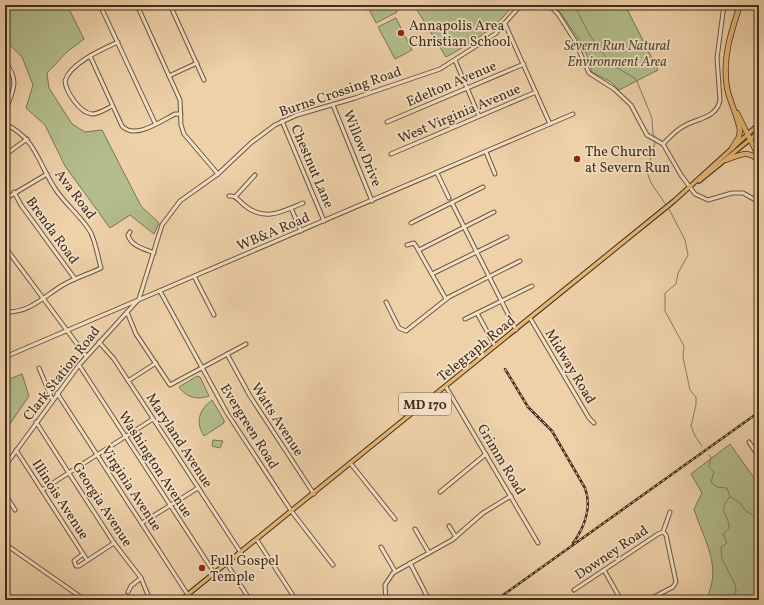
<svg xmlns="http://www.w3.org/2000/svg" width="764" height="605" font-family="Vollkorn,serif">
  <rect width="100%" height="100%" fill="#eed1a9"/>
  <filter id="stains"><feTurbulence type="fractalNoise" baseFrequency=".005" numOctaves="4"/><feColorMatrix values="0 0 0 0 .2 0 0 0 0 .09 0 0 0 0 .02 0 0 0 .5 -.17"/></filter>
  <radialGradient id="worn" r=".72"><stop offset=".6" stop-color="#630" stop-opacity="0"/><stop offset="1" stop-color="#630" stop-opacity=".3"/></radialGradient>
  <g fill="#b3bd8c" stroke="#7a7554">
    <path d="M 5,5 L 67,5 L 84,39 L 68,51 L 47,73 L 49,88 L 72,124 L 85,132 L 102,130 L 141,206 L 159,223 L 154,234 L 130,215 L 110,228 L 65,166 L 45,125 L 26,108 L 33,85 L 22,57 L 5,40 Z"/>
    <path d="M 367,5 L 393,5 L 397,12 L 376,23 Z"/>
    <path d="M 414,5 L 513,5 C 496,29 471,43 446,57 Z"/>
    <path d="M 555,5 L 625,5 L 658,70 L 619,90 L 611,82 L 592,72 L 587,55 L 582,44 Z"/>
    <path d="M 396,18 L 412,50 L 395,59 L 378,27 Z"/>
    <path d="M 22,374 L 29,396 L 5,431 L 5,381 Z"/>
    <path d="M 197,376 L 200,377 L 209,396 C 197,400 187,398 179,387 Z"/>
    <path d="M 212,400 L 224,420 L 224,423 L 204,436 C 195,422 199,410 212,400 Z"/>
    <path d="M 213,440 L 223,441 L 220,448 L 212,446 Z"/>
    <path d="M 730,444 L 759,485 L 759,579 L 757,587 L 759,588 L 759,600 L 706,600 C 723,566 704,541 694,509 L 702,493 L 691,474 Z"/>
  </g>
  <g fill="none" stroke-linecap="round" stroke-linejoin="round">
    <g stroke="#767f73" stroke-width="1">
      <path d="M 574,5 L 589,34 L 611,64 L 636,79 L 652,118 L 653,134 L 655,137"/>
      <path d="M 655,142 L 647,172 L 651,183 L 666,205"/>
      <path d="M 669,209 L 685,240 L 688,255 L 678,273 L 676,284 L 665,293 L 665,311 L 684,346 L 683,357 L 690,390 L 696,397 L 696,405 L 691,426 L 695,436 L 702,446"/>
      <path d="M 709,455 L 711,457 L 709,467 L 714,472 L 711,482 L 717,487 L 727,488 L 730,497 L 738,501 L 746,511 L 759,519"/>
      <path d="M 730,497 C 716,512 729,513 729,528 L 723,534 L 727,543 L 721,547 L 722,559 L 735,584 L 736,591 L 732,600"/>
    </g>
    <defs>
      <g id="minor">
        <path d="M 100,5 L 155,123"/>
        <path d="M 137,5 L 180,100 L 181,125 L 184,134 L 218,174"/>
        <path d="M 170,5 L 204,80"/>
        <path d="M 549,5 L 558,14 L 574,39 L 589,73 L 614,89 L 631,105 L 647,135 L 663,144 L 681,175 L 695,194 L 708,200 L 732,193 L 743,193 L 759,202"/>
        <path d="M 73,7 L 79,5"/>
        <path d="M 505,24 L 550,124"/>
        <path d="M 90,56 L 122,126 C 135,140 161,121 175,114 L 181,114"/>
        <path d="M 455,60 L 479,116"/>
        <path d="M 5,62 C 21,82 12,91 5,113"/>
        <path d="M 169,76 L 197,63"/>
        <path d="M 333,105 L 372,201"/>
        <path d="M 112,106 C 106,109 99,114 92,114 C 80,113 66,92 65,81 C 70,63 103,49 118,42"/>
        <path d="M 282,121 L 324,221"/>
        <path d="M 387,122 L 524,64"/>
        <path d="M 5,124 C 37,139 38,164 56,190 C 66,205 84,219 91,233 C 96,244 98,257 101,268 C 89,274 75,278 63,285 C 43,297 30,313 5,312"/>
        <path d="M 663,144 C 669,138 676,130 684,126 C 698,118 717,118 720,100 L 717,58 L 724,5"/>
        <path d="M 486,152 L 495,174"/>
        <path d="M 391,154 L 536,92"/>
        <path d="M 5,155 L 27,139"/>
        <path d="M 437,173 L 449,198"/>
        <path d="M 14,192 L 21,205 L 75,279"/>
        <path d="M 229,196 C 236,195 239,201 244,205 C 264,222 282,212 303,203"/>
        <path d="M 235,197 L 255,175"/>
        <path d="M 5,199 L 47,174"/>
        <path d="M 452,203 L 516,330"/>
        <path d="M 291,208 L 301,231"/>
        <path d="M 411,223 L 483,187"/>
        <path d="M 130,232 L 128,235 C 131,246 144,249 154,253"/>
        <path d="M 407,245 L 414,243 L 416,246 L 446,299"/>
        <path d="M 5,247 L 86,356"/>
        <path d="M 419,250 L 494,212"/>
        <path d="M 432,274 L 507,237"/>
        <path d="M 194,276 L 214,315"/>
        <path d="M 160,291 L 227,413 L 292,512 L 333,565"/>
        <path d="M 386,302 L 399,328 L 406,331 L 449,297 L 520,261"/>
        <path d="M 127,312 L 136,334 L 170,385 L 246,344"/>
        <path d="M 477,313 L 495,346"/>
        <path d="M 530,318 L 589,418 L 594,423"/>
        <path d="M 465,319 L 532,286"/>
        <path d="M 99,342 L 114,359 L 241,553"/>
        <path d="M 227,354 L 250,396 L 314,494"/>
        <path d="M 5,357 L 573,114"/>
        <path d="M 79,365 L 215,574"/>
        <path d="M 39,368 L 52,399"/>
        <path d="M 128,381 L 156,363"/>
        <path d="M 446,387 L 538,543"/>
        <path d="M 57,393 L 188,595"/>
        <path d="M 36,422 L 114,543 L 141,578 L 150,600"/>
        <path d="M 749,442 L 759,457"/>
        <path d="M 16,450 L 87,560"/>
        <path d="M 351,464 L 395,519"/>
        <path d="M 5,466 L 79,365 L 139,299 L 162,225 L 180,201 L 218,174 L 252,142 L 275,125 L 297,115 L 355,98 L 440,69 L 495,34 L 521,5"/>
        <path d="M 42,490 L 153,419"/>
        <path d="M 440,492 L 486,454"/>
        <path d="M 5,494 L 15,510"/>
        <path d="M 142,523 L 198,488"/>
        <path d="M 449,526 L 456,537"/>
        <path d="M 415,529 L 429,553"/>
        <path d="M 257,540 L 296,600"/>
        <path d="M 5,544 L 85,600"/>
        <path d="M 381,547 L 395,571"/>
        <path d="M 83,554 L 74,561 L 76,566 L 79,566 L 114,543"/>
        <path d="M 410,563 L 429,600"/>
        <path d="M 227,564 L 250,600"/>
        <path d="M 604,570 L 621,600"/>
        <path d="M 574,590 L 658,534 L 663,532 L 670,512"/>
        <path d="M 128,592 L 131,586 L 141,578"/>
        <path d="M 386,600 L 385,585 L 393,573 L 452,540 L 483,513 L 511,496"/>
        <path d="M 648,600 L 673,587 L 676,582 L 666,535 L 663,532"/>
      </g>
      <g id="major">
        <path d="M 699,181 L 759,132"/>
        <path d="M 181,600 L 674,201 L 759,124"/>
      </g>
      <g id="highway">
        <path d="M 737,113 L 759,157"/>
        <path d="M 732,148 L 739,137 L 740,130 C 737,115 730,102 727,88 C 722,59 731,32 740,5"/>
        <path d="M 726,160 C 740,155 748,149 759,161"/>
      </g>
    </defs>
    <use href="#minor" stroke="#6c563e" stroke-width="5"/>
    <use href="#major" stroke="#402d1b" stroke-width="5.5"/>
    <use href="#highway" stroke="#402d1b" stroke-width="6"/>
    <use href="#minor" stroke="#f4e1c7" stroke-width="3"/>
    <use href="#major" stroke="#e7b874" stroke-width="3.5"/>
    <use href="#highway" stroke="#e7b874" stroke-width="4.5"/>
    <defs>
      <g id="rail">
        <path d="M 505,369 L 528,407 L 552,431 L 585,488 C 592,506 585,527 573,543"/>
        <path d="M 496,600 L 759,412"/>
      </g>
    </defs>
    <use href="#rail" stroke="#402d1b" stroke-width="2.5"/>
    <use href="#rail" stroke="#f4e1c7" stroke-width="1" stroke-dasharray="3" stroke-linecap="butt"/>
  </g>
  <g fill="#8f2418" stroke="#f4e1c7" stroke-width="1.5">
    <circle cx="401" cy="33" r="4"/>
    <circle cx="577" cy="159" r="4"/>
    <circle cx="202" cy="568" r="4"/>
  </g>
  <g text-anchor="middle" stroke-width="3.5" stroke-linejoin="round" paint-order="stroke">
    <rect fill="#f4e1c7" stroke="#76634f" stroke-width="1" x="399" y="393" width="52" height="22" rx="3"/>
    <g font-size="13" font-weight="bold" fill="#402d1b">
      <text x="425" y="409">MD 170</text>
    </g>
    <g font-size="14" fill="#402d1b" stroke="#f4e1c7" text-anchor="start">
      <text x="409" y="30">Annapolis Area<tspan x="409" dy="16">Christian School</tspan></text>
      <text x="585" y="156">The Church<tspan x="585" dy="16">at Severn Run</tspan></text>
      <text x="210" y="565">Full Gospel<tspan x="210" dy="16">Temple</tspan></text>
    </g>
    <g font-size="14" font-style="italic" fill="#574a32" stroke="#f4e1c7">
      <text x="617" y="50">Severn Run Natural<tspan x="617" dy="16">Environment Area</tspan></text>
    </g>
    <g font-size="14" fill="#402d1b" stroke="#f4e1c7">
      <text transform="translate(451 83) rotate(-23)" y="5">Edelton Avenue</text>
      <text transform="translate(340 91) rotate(-19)" y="5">Burns Crossing Road</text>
      <text transform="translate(459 113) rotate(-23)" y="5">West Virginia Avenue</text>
      <text transform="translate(363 148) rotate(68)" y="5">Willow Drive</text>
      <text transform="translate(313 166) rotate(67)" y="5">Chestnut Lane</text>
      <text transform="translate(76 194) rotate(53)" y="5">Ava Road</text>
      <text transform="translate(53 230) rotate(54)" y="5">Brenda Road</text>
      <text transform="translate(273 231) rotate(-23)" y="5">WB&amp;A Road</text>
      <text transform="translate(476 348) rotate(-39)" y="5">Telegraph Road</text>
      <text transform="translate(571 366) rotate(59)" y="5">Midway Road</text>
      <text transform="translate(61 373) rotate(-52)" y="5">Clark Station Road</text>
      <text transform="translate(278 419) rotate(57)" y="5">Watts Avenue</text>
      <text transform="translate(250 426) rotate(58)" y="5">Evergreen Road</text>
      <text transform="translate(180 440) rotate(57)" y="5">Maryland Avenue</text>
      <text transform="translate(502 459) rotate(59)" y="5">Grimm Road</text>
      <text transform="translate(156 464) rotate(57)" y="5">Washington Avenue</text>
      <text transform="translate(132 488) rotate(57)" y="5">Virginia Avenue</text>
      <text transform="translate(61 499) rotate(57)" y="5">Illinois Avenue</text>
      <text transform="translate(103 504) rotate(57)" y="5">Georgia Avenue</text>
      <text transform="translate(611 552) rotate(-34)" y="5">Downey Road</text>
    </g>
  </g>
  <rect width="764" height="605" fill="none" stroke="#eed1a9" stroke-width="20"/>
  <rect x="6" y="6" width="752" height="593" fill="none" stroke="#402d1b" stroke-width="2"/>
  <rect x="10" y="10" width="744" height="585" fill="none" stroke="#402d1b"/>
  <rect width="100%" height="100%" filter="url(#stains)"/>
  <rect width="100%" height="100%" fill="url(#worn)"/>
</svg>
